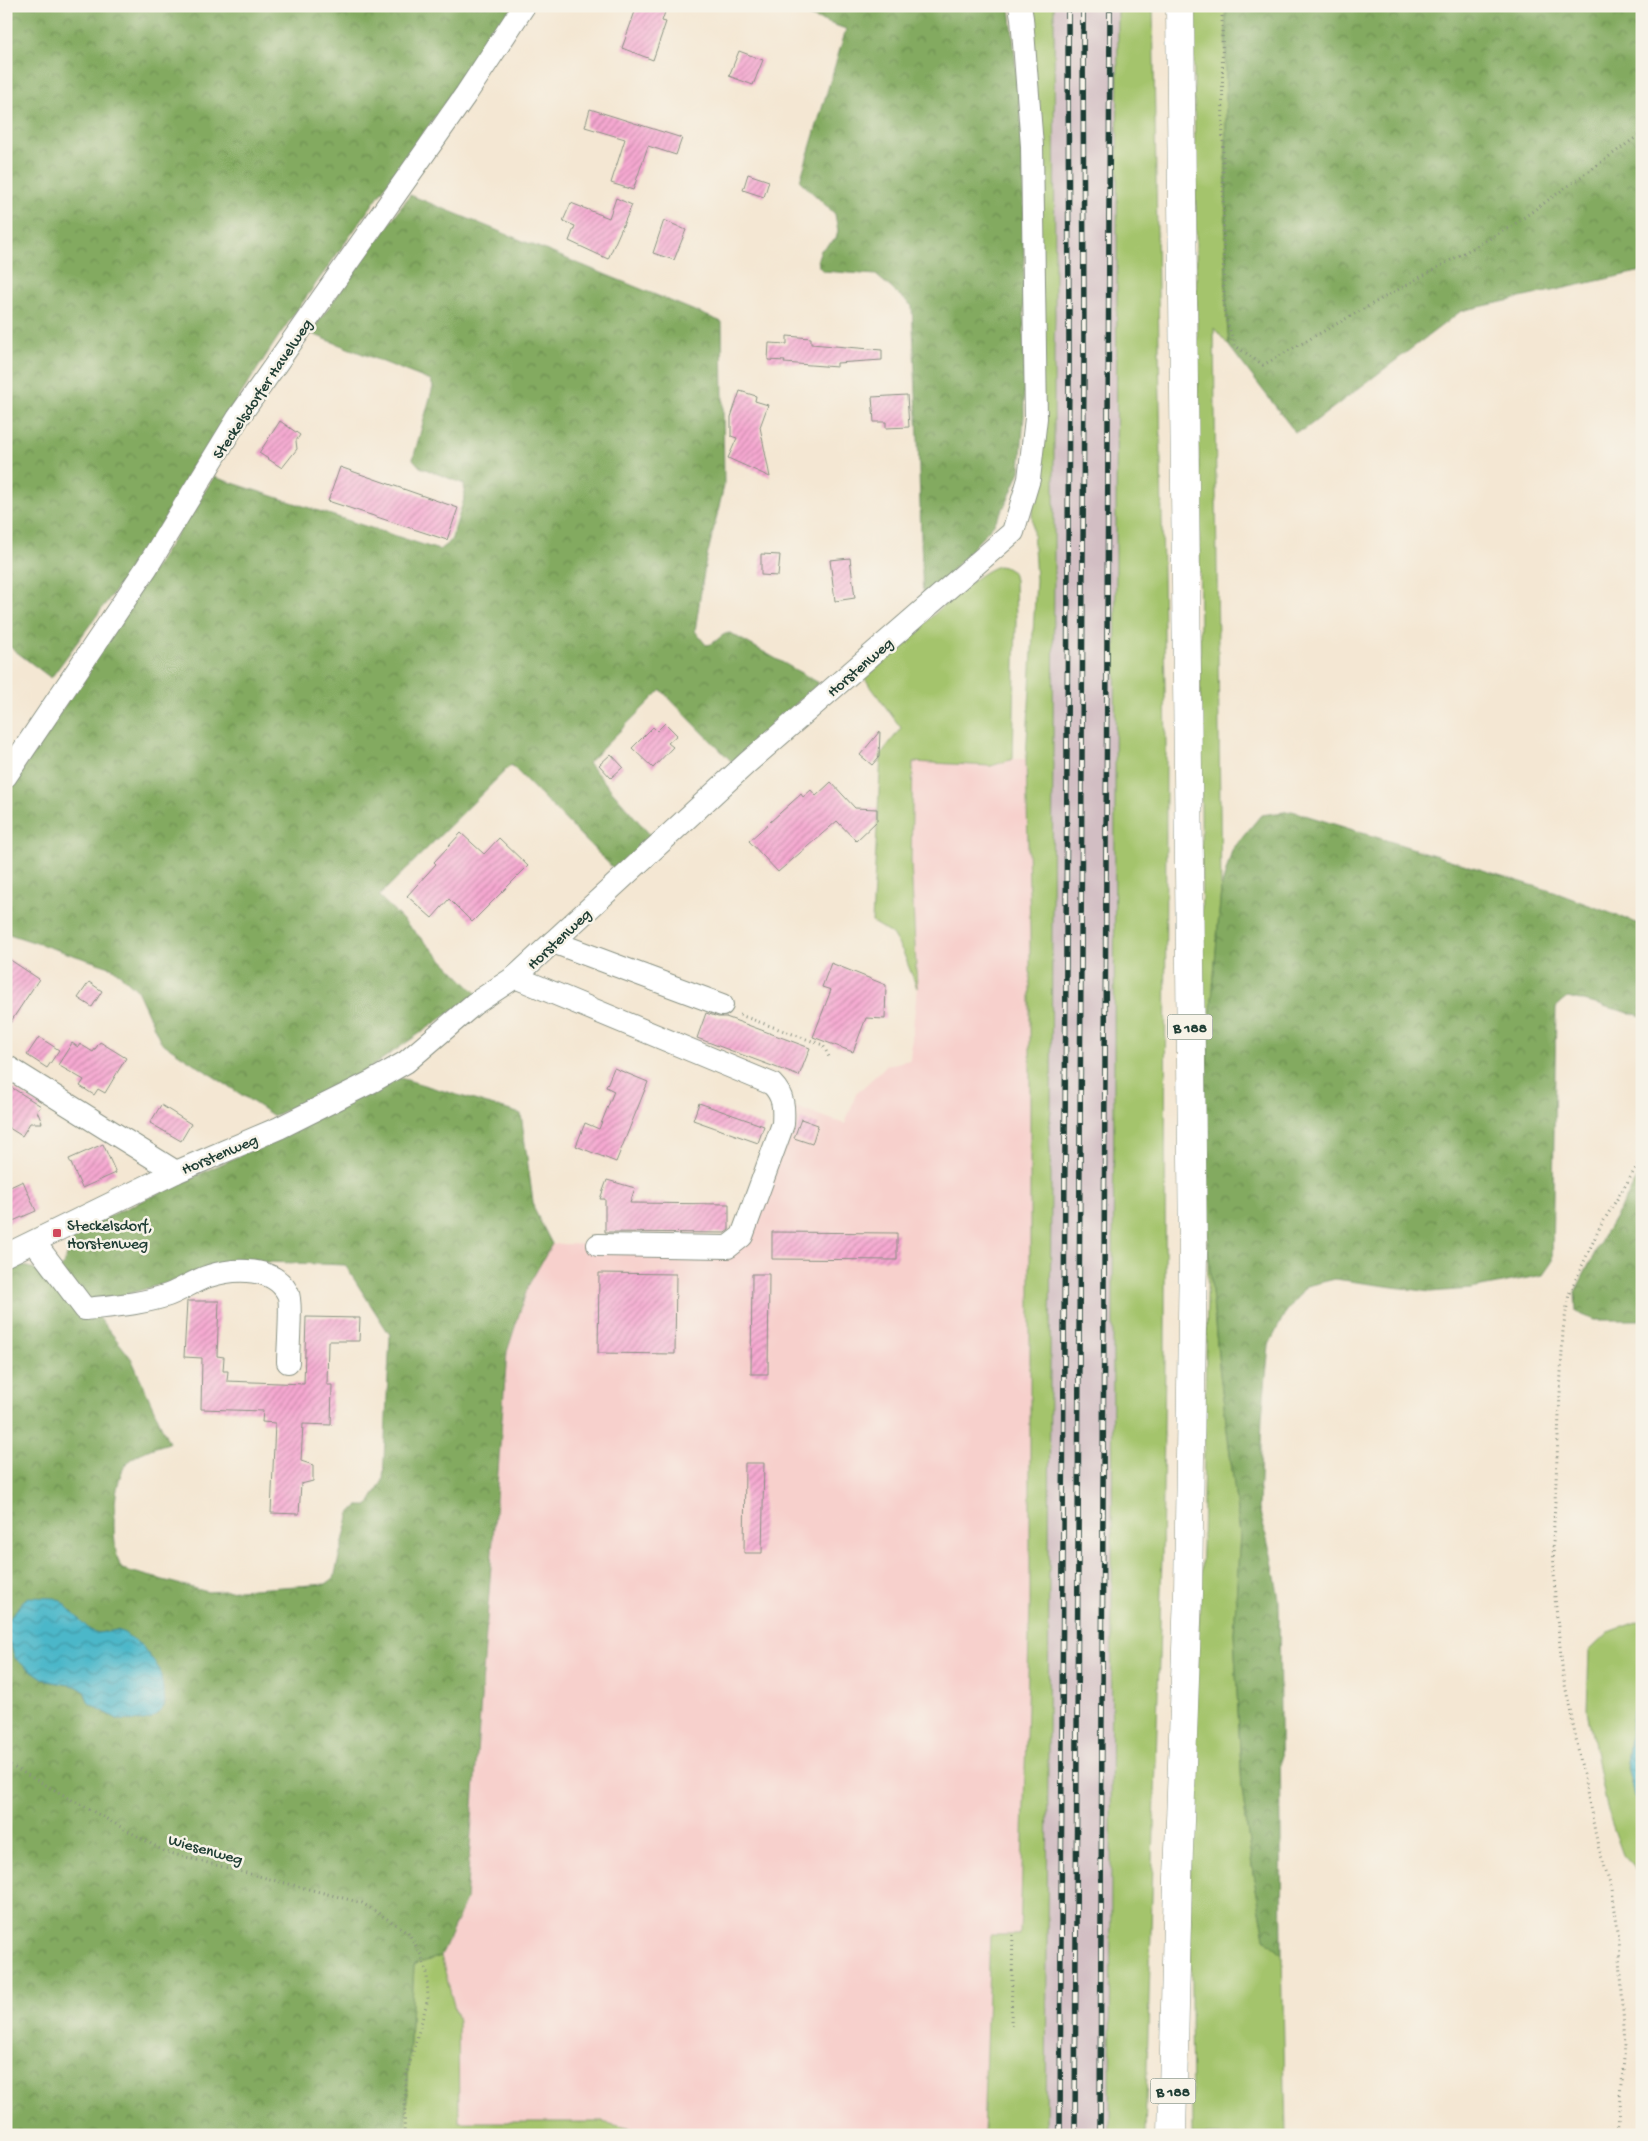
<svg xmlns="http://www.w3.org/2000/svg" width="1648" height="2141" font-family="'Gochi Hand',sans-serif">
  <defs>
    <pattern id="forest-crowns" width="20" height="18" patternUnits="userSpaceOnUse" patternTransform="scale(1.25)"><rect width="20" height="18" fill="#83aa60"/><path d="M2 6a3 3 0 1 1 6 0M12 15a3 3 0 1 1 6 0" fill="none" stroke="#6b8c50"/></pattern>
    <pattern id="water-waves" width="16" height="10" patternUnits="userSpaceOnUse" patternTransform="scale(1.25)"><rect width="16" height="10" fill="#4cb7c9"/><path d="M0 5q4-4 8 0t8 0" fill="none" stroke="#3f96a4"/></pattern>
    <pattern id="building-hatch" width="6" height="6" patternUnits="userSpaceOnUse" patternTransform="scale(1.25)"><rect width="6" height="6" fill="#f6a8d1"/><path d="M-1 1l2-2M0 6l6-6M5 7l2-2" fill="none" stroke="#c78aaa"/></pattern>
  </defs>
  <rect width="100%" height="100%" fill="#f7f3e8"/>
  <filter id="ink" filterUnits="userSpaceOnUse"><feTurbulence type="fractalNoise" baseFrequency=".02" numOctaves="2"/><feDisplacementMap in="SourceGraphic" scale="10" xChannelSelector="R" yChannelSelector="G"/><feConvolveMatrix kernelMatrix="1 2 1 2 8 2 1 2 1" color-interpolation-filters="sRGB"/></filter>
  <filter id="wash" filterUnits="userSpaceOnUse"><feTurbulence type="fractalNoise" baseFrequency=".0096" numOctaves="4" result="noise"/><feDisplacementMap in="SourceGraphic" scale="20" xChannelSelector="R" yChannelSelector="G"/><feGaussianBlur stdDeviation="1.12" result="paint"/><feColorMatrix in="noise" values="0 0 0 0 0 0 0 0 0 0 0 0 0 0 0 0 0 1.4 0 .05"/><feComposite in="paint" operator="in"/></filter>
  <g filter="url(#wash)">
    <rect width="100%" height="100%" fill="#f4e7d3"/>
    <path fill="#f7d0cc" d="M 1013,759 L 1026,759 L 1030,932 L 1030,1606 L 1020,1936 L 990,1935 L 983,2135 L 658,2135 L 602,2122 L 459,2122 L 458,2021 L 441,1956 L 466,1900 L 507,1352 L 528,1286 L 552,1244 L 745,1246 L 795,1107 L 845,1124 L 856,1094 L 887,1065 L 910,1060 L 917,988 L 911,861 L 913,761 L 991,766 Z"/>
    <path fill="#d2bec3" d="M 1054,6 L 1118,6 L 1110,2135 L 1046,2135 L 1051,1177 L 1049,1127 L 1051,1110 L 1054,561 Z"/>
    <g fill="#a4c46c" stroke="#628050">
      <path d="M 1029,6 L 1054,6 L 1055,320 L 1054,348 L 1054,561 L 1051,1110 L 1049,1127 L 1051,1177 L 1046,2135 L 983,2135 L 990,1935 L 1020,1935 L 1030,1606 L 1030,932 L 1026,759 L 1036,580 L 1032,513 L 1038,459 Z"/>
      <path d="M 1118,6 L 1153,6 L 1166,745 L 1165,1361 L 1162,1557 L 1145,2135 L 1110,2135 Z"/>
      <path d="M 1193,6 L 1226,6 L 1226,307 L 1229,346 L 1214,328 L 1221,889 L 1203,1111 L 1199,487 Z"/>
      <path d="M 998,566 L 1005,567 L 1013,572 L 1015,580 L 1016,621 L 1013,759 L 991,766 L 913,762 L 911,861 L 917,988 L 903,952 L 892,934 L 872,922 L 881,754 L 901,728 L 863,676 C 876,666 890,656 902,645 C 925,624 971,575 998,566 Z"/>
      <path d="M 1208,1249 L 1219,1366 L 1240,1534 L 1234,1633 L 1242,1789 L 1253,1874 L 1265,1937 L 1282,1954 L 1286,2135 L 1192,2135 L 1190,1833 L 1202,1547 Z"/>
      <path d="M 1642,1620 L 1642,1676 L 1639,1685 L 1627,1762 L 1635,1797 L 1642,1807 L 1642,1876 L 1623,1855 L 1606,1807 L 1587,1710 L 1589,1651 L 1609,1632 Z"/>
      <path d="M 441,1956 L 458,2021 L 459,2122 L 602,2122 L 658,2135 L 405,2135 L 414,1965 Z"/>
    </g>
    <g fill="url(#forest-crowns)" stroke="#51744a" fill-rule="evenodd">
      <path d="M 6,6 L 514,6 L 280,334 L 230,411 L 152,540 L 51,678 L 6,644 Z"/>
      <path d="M 780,6 L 1010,6 L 1024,151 L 1024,415 L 1020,471 L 1007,502 L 994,524 L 923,604 L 918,438 L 912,306 L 876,275 L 823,271 L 819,267 L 818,258 L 821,250 L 836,239 L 838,231 L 835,214 L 800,181 L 846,29 Z"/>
      <path d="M 1226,6 L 1642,6 L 1642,271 L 1461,311 L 1305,429 L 1295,432 L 1229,346 L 1226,307 Z"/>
      <path d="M 410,195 L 722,322 L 724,486 L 705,565 L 695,631 L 706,645 C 716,645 720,633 730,633 L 819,683 L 732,762 L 661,690 L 588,763 L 651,836 L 615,870 L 511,765 L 379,896 L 477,994 L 368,1069 L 274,1116 L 161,1042 L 137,990 L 113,968 L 6,933 L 6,795 L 214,477 L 439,550 L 451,541 L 465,496 L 464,484 L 420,467 L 413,459 L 433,387 L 431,381 L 310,333 Z"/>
      <path d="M 1292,811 L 1557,893 L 1642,925 L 1642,1016 L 1568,997 L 1556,1007 L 1552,1262 L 1543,1275 L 1471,1289 L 1430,1292 L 1335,1279 L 1306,1286 L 1284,1315 L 1269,1345 L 1262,1418 L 1259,1509 L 1271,1555 L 1279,1599 L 1282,1954 L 1265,1937 L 1253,1874 L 1242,1789 L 1234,1633 L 1240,1534 L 1219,1366 L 1208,1249 L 1203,1111 L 1221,889 L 1232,850 L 1261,815 Z"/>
      <path d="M 397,1077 L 521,1114 L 534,1209 L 552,1244 L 528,1286 L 507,1352 L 466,1900 L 441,1956 L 414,1965 L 405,2135 L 6,2135 L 6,1631 L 15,1658 L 47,1681 L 76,1686 L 84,1691 L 89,1703 L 94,1706 L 119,1720 L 117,1630 L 98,1633 L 90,1630 L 60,1600 L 24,1600 L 6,1623 L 6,1267 C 23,1259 35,1273 51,1277 L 64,1264 L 72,1240 L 77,1231 L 286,1134 ZM 243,1261 L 345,1265 L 390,1335 L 383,1480 L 368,1506 L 357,1506 L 350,1513 L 334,1578 L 326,1584 L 208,1592 L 122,1569 C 110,1551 112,1484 125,1466 C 136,1452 153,1448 169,1443 L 131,1358 L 89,1305 Z"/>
      <path d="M 1642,1171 L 1642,1320 L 1594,1320 L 1576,1312 L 1575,1292 L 1603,1237 Z"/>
    </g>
    <g fill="url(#water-waves)" stroke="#367a7e">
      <path d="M 29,1597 L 55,1598 L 60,1600 L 90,1630 L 98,1633 L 117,1630 L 123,1632 L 142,1646 L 160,1670 L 165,1701 L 164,1707 L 152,1719 L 144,1721 L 119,1720 L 94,1706 L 89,1703 L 84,1691 L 76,1686 L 47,1681 L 19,1662 L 15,1658 L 6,1631 L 6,1623 L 24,1600 Z"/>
      <path d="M 1642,1676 L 1642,1807 L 1635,1797 L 1627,1762 L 1633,1711 Z"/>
    </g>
    <g id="blocks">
      <g fill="url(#building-hatch)">
        <path d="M 637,6 L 667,6 L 662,21 L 666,22 L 653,60 L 622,48 Z"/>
        <path d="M 739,51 L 763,60 L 753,85 L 729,76 Z"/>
        <path d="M 590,109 L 682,138 L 676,155 L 648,146 L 633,190 L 611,183 L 625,139 L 585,127 Z"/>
        <path d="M 748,174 L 769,181 L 764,197 L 743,190 Z"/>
        <path d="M 616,198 L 632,205 L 608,259 L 569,241 L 575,226 L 563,221 L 571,203 L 609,218 Z"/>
        <path d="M 664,220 L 686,230 L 674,260 L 653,253 Z"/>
        <path d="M 787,336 L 811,338 L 811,344 L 882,350 L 882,360 L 837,363 L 837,367 L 784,363 L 785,361 L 768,360 L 769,343 L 787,344 Z"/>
        <path d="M 740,391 L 756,396 L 755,401 L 768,405 L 760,427 L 770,477 L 728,458 L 737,438 L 731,436 L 731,417 Z"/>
        <path d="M 907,395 L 909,427 L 886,428 L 886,422 L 874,422 L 872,397 Z"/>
        <path d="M 280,421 L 300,435 L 296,441 L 297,449 L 282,468 L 259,453 Z"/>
        <path d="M 340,467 L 458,508 L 447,540 L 328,501 Z"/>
        <path d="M 761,554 L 780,555 L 778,576 L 761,575 Z"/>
        <path d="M 850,558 L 855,598 L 835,601 L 830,560 Z"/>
        <path d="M 665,723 L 677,735 L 668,743 L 673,747 L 653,768 L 632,748 L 653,727 L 657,731 Z"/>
        <path d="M 880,731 L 879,757 L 872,765 L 860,755 Z"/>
        <path d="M 611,754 L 623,767 L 611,778 L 599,765 Z"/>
        <path d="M 831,782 L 855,808 L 877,809 L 877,821 L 856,841 L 837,821 L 778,872 L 749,841 L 801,794 L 803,797 L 811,790 L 816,796 Z"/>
        <path d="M 461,833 L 484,854 L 499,838 L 528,866 L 472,922 L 449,899 L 432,918 L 407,896 L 436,864 L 434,862 Z"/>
        <path d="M 6,957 L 39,979 L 6,1029 Z"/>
        <path d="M 831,963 L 886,985 L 885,1019 L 866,1018 L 853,1052 L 813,1037 L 831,990 L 822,987 Z"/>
        <path d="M 89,982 L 102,991 L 92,1007 L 78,998 Z"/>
        <path d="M 706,1013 L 718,1017 L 726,1017 L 810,1048 L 799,1076 L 697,1038 Z"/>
        <path d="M 39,1037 L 59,1050 L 47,1068 L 27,1055 Z"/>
        <path d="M 100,1042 L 126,1058 L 105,1093 L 98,1089 L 94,1095 L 80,1086 L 84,1080 L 58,1065 L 72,1043 L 78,1047 L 80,1044 L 93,1052 Z"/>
        <path d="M 614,1068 L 648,1082 L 616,1162 L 576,1146 L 585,1123 L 599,1129 L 614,1091 L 606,1087 Z"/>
        <path d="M 6,1084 L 41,1106 L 37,1111 L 42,1123 L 30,1123 L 22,1136 L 6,1126 Z"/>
        <path d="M 699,1103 L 764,1126 L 758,1143 L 693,1120 Z"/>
        <path d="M 161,1105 L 191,1124 L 181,1141 L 150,1123 Z"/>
        <path d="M 801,1119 L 818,1125 L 812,1144 L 794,1138 Z"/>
        <path d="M 103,1144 L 116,1173 L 82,1188 L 69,1159 Z"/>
        <path d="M 607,1180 L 635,1188 L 630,1203 L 729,1204 L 729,1230 L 725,1233 L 605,1232 L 605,1199 L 600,1199 Z"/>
        <path d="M 23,1181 L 36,1211 L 6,1224 L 6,1189 Z"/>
        <path d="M 772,1232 L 897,1233 L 897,1260 L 772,1259 Z"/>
        <path d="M 599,1273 L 676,1274 L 675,1354 L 598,1353 Z"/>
        <path d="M 752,1274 L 769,1274 L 768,1374 L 751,1374 Z"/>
        <path d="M 187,1301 L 219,1301 L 217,1356 L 224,1357 L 223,1371 L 228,1371 L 227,1381 L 304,1384 L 306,1317 L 360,1318 L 359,1341 L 328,1341 L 327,1385 L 332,1385 L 331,1425 L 303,1424 L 301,1461 L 313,1465 L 313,1481 L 301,1484 L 299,1514 L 271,1513 L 275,1423 L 262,1422 L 263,1411 L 201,1409 L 202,1358 L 184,1357 Z"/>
        <path d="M 745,1463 L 764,1463 L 762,1553 L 744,1553 Z"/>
      </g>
    </g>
  </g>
  <g filter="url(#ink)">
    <use href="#blocks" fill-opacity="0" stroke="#8a9284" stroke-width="1"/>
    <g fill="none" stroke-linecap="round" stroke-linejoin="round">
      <defs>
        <g id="minor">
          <path d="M 6,776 L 147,567 L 238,418 L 466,94 L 524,6"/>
          <path d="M 553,942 L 722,1005"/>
          <path d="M 515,977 L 772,1084 C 784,1096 784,1108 783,1124 L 742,1236 L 728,1247 L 598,1245"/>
          <path d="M 6,1066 L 176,1172"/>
          <path d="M 34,1242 L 85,1309 C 112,1306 142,1304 168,1295 C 182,1290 195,1280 209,1276 C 234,1268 275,1266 288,1294 C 292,1303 288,1349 288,1362"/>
          <path d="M 6,1255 L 176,1172 L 279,1128 L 373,1081 L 406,1062 L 474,1004 L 515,977 L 747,763 L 1013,532 L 1029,479 L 1036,418 L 1032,146 L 1022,18 L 1020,6"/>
        </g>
        <path id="major" d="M 1172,2135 L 1178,1878 L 1188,1593 L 1193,1252 L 1180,6"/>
      </defs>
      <use href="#minor" stroke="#8a9284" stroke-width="24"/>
      <use href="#major" stroke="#8a9284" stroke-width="29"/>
      <g stroke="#8a9284" stroke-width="3" stroke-dasharray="1 4" stroke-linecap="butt">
        <path d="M 1222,6 L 1224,310 L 1234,345 L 1263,365 L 1512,226 L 1642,133"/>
        <path d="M 740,1015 L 823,1045 L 830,1059"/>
        <path d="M 6,1763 L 166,1852 L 362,1903 L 408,1932 L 421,1955 L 427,1973 L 428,1999 L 406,2076 L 404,2135"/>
        <path d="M 1011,2026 L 1013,1932"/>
        <path d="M 1618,2135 L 1625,2045 L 1619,1939 L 1612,1889 L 1598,1846 L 1563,1675 L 1555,1598 L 1553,1544 L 1563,1330 L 1569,1294 L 1600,1227 L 1642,1158"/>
      </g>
      <use href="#minor" stroke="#fff" stroke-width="22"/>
      <use href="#major" stroke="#fff" stroke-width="28"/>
      <defs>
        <g id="rail">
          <path d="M 1060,2135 L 1069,358 L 1068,6"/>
          <path d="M 1075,2135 L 1084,358 L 1083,6"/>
          <path d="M 1100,2135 L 1110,6"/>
        </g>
      </defs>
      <use href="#rail" stroke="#1f3d34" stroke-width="5.5"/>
      <use href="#rail" stroke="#f7f3e8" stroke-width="4" stroke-dasharray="11" stroke-linecap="butt"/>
    </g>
  </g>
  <rect fill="#d1495b" stroke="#f7f3e8" stroke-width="2" x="52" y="1228" width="10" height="10" rx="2.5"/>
  <g text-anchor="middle" stroke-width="5" stroke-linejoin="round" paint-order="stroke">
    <g fill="#f7f3e8" stroke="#60746a" stroke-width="1">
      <rect x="1167.5" y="1014.5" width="45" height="25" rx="4"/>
      <rect x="1150.5" y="2078.5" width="45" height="25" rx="4"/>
    </g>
    <g font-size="15" font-weight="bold" fill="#1f3d34">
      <text x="1190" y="1032">B 188</text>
      <text x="1173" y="2096">B 188</text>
    </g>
    <g font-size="16" fill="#1f3d34" stroke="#f7f3e8">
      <text transform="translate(261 388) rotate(-56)" y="6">Steckelsdorfer Havelweg</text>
      <text transform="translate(859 666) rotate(-41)" y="6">Horstenweg</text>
      <text transform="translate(558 938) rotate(-43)" y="6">Horstenweg</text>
      <text transform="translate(219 1153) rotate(-23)" y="6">Horstenweg</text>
      <text transform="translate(206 1848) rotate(16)" y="6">Wiesenweg</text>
    </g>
    <g font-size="16" fill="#1f3d34" stroke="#f7f3e8" text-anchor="start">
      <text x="67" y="1230">Steckelsdorf,<tspan x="67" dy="18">Horstenweg</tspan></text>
    </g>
  </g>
  <rect width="1648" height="2141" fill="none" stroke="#f7f3e8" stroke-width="25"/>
</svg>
